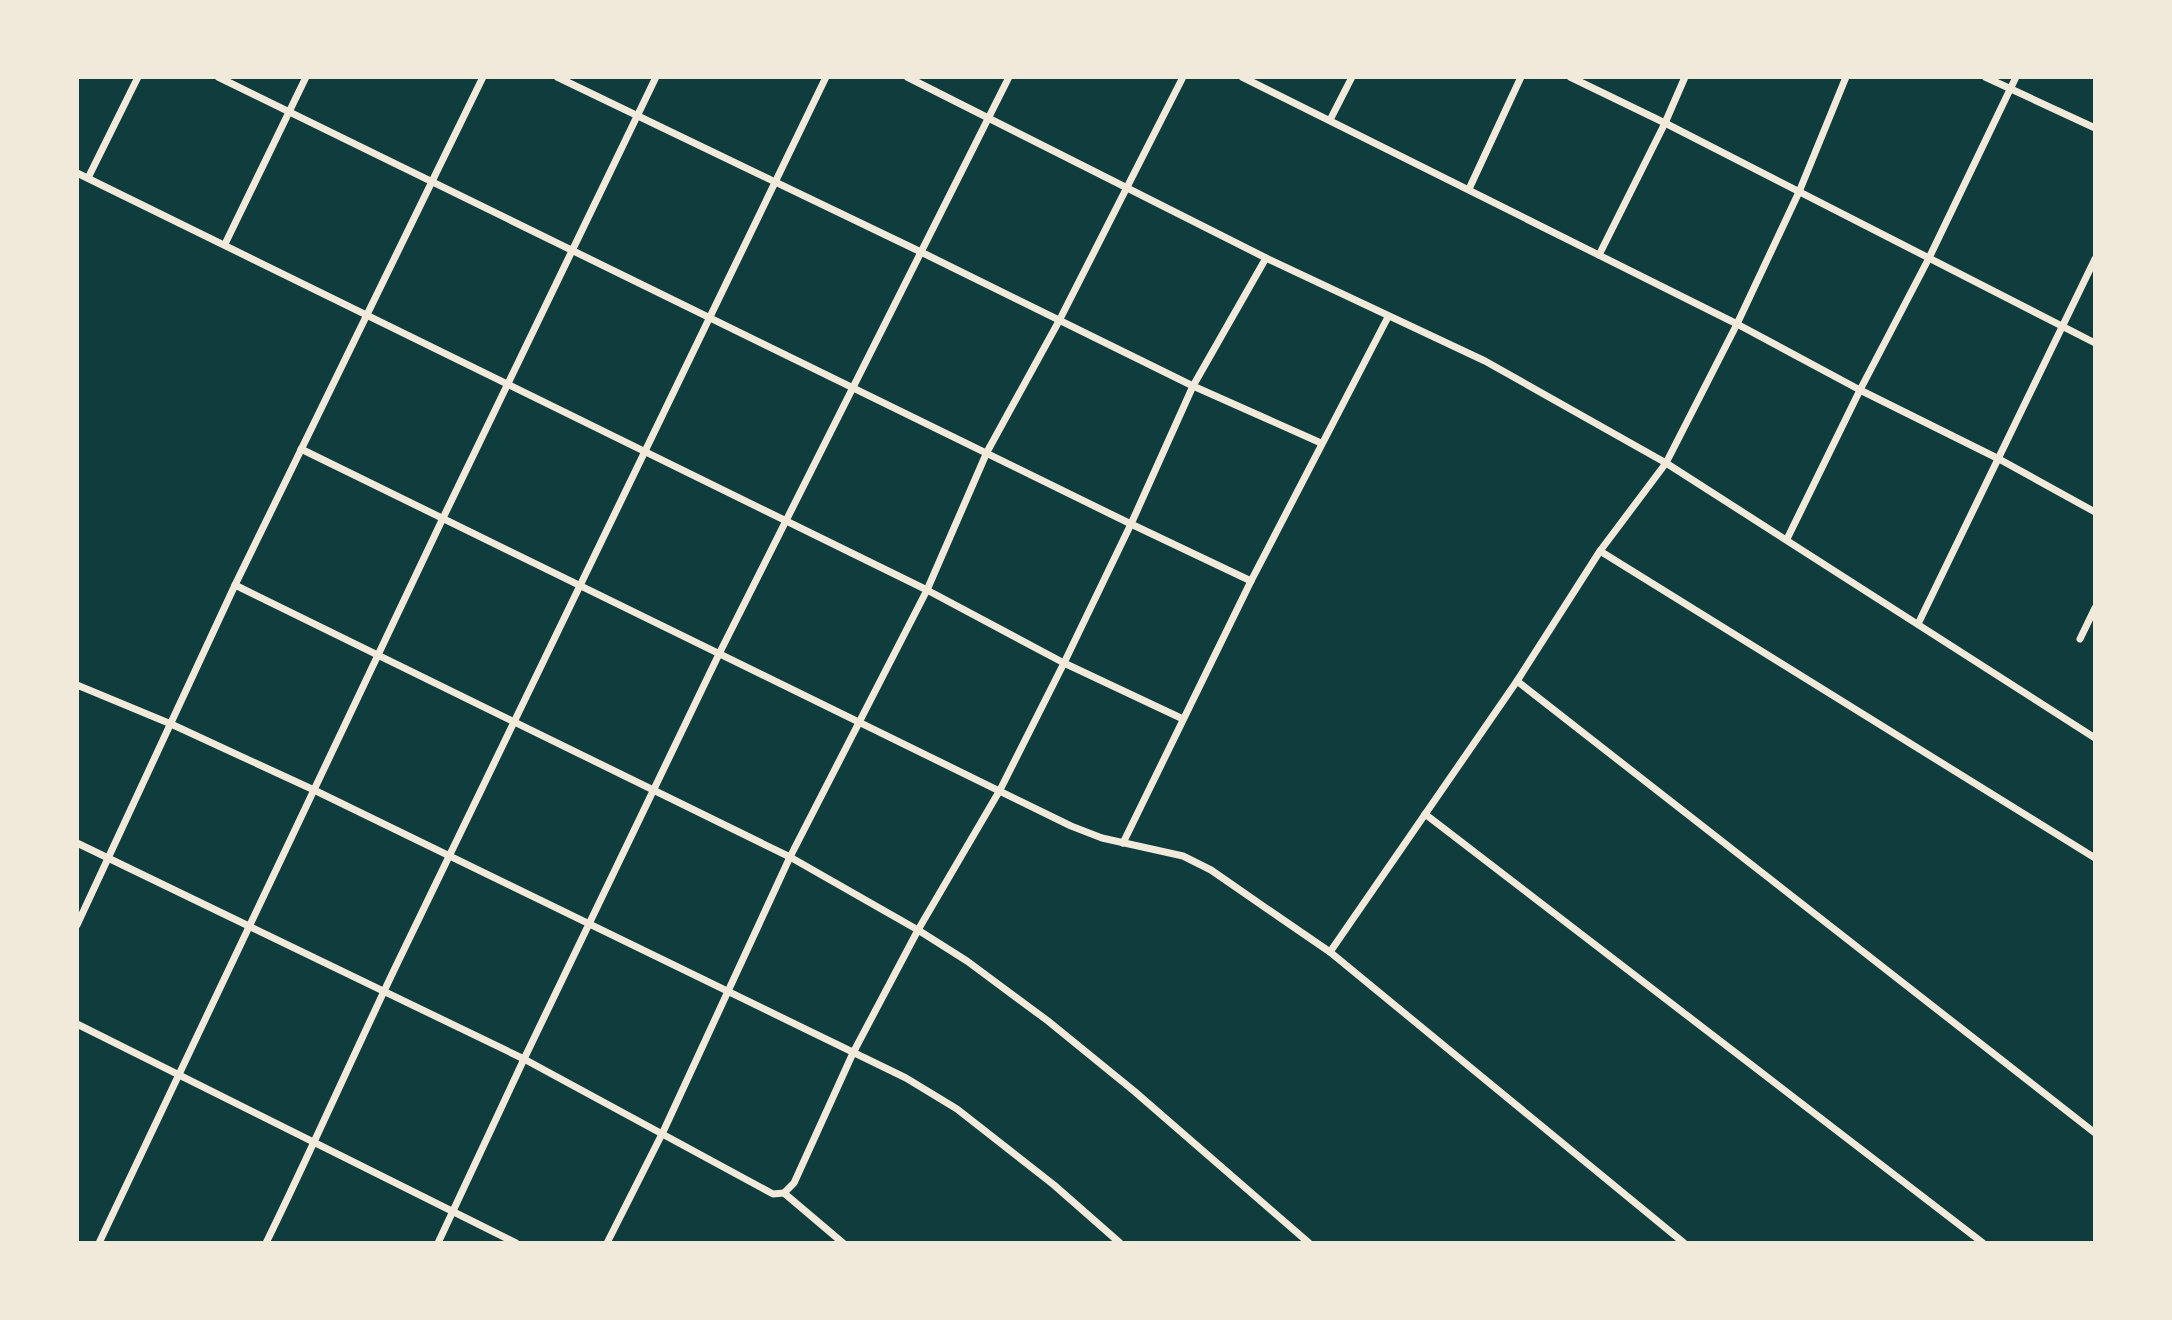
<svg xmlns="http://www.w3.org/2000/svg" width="2172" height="1320" font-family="Jost,sans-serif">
  <rect width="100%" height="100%" fill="#0f3d3e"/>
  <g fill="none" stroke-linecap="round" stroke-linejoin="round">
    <g stroke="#f1e9da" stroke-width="7">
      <path d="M 218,77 L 1131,524 L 1251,581"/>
      <path d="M 557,77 L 921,252 L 1193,386 L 1321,443"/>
      <path d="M 907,77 L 1266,258 L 1485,361 L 1666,463 L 2095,738"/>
      <path d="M 1242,77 L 1737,324 L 1860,390 L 1999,459 L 2095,512"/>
      <path d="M 1570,77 L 1665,123 L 2095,343"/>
      <path d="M 1846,77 L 1799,192 L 1737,324 L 1666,463 L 1600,551 L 1517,681 L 2095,1133"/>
      <path d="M 1985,77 L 2095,128"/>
      <path d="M 1330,120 L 1352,77"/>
      <path d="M 77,173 L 927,590 L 1064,663 L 1183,719"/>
      <path d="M 88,178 L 138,77"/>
      <path d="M 1469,189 L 1521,77"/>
      <path d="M 225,244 L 306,77"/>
      <path d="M 1599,255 L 1665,123 L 1685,77"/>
      <path d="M 301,449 L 1071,826 L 1102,838 L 1183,856 L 1211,870 L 1279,917 L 1330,952 L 1684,1243"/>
      <path d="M 1787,539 L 1860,390 L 1929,258 L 2016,77"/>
      <path d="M 1600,551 L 2095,858"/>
      <path d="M 235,585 L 790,857 L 918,930 L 967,961 L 1048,1021 L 1134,1091 L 1309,1243"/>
      <path d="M 1918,624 L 2095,259"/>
      <path d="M 2080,639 L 2095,608"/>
      <path d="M 77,685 L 171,724 L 314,790 L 906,1078 L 957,1109 L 1054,1185 L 1120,1243"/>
      <path d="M 1425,814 L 1983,1243"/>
      <path d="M 77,843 L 524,1059 L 773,1194 L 784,1193 L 843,1243"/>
      <path d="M 1123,843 L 1251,581 L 1388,317"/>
      <path d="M 77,925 L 235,585 L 483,77"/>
      <path d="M 1330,952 L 1517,681"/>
      <path d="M 77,1024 L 516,1243"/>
      <path d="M 784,1193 L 794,1183 L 853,1053 L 918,930 L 1000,790 L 1064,663 L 1131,524 L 1193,386 L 1266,258"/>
      <path d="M 99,1243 L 443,518 L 656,77"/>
      <path d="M 266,1243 C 311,1151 352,1058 396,966 C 538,669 682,373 826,77"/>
      <path d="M 438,1243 L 524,1059 L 719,654 L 1009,77"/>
      <path d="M 607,1243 L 663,1132 L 790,857 L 927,590 L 987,452 L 1059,321 L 1183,77"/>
    </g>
  </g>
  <rect width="2172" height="1320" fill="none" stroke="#f1e9da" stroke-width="158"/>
</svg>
